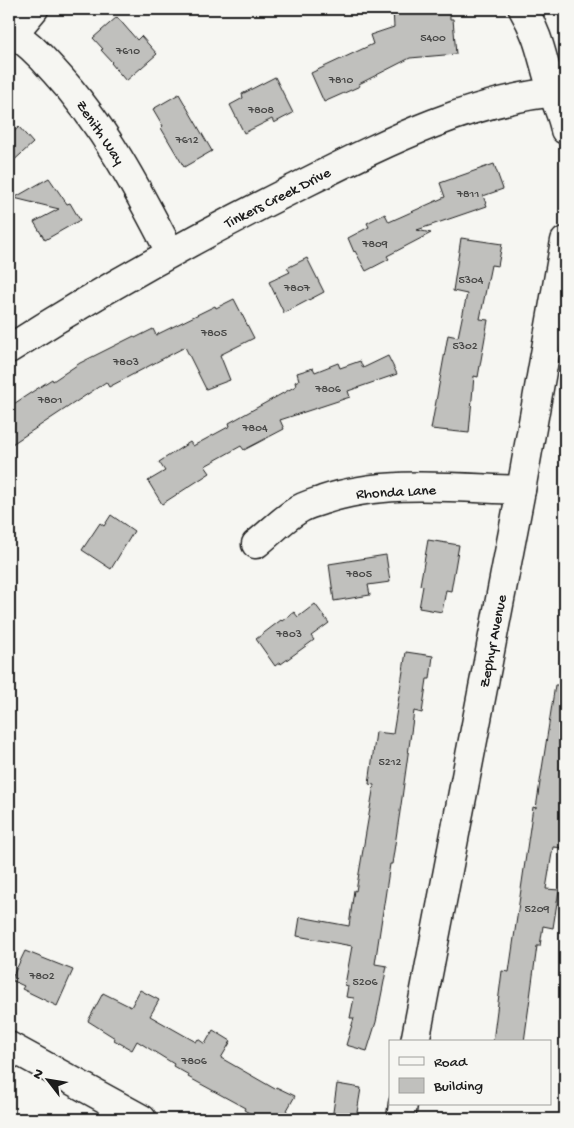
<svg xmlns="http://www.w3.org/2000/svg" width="574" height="1128" font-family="'Gochi Hand',sans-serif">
  <rect width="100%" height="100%" fill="#f6f6f2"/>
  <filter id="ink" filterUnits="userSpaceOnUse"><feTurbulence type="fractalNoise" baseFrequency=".02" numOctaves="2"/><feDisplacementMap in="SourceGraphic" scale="10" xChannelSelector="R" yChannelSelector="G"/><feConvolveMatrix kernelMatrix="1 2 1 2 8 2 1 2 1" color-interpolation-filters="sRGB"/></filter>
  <g filter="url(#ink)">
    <g fill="#c0c0bd" stroke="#1c1c1c">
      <path d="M 393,9 L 450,9 L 450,19 L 453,19 L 456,54 L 410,58 L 359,84 L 360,86 L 324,102 L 311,73 L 373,44 L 370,35 L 394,27 Z"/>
      <path d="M 117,17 L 137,40 L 141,36 L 157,54 L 126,81 L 111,63 L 112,62 L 101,50 L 103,49 L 93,38 Z"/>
      <path d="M 275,77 L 293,113 L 274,123 L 272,119 L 244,133 L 230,105 L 243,98 L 242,94 Z"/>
      <path d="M 179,94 L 212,151 L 184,167 L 161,128 L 163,126 L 153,109 Z"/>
      <path d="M 19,127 L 33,143 L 9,165 L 9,136 Z"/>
      <path d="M 494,164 L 503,189 L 483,196 L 487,206 L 417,230 L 431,233 L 387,256 L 389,259 L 366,271 L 355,251 L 354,252 L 348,238 L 369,227 L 367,223 L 385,214 L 389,222 L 445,197 L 440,183 Z"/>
      <path d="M 49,178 L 67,204 L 70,203 L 80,220 L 45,240 L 34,222 L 59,209 L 14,198 Z"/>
      <path d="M 461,238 L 502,244 L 498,266 L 491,265 L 480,319 L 488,320 L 478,377 L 474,376 L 469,433 L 431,429 L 448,335 L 458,337 L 467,294 L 453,291 Z"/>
      <path d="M 307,258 L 324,292 L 284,313 L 269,282 L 290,272 L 287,268 Z"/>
      <path d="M 234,299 L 254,338 L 220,355 L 230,380 L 206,389 L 185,347 L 109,387 L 106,382 L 9,446 L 9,407 L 52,379 L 53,381 L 80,363 L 134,336 L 135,338 L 153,329 L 156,335 L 215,306 L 216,308 Z"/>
      <path d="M 388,356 L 397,374 L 348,391 L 350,397 L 280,420 L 284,429 L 244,450 L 241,446 L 205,466 L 210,473 L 162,504 L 148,481 L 165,471 L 159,462 L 190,442 L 193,446 L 230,426 L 229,423 L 296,386 L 295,382 L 299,380 L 297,373 L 313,368 L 315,372 L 338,363 L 340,368 L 360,361 L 363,368 Z"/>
      <path d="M 111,515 L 134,531 L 111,569 L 82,550 L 100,523 L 104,526 Z"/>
      <path d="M 428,540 L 459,545 L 451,591 L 446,590 L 442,612 L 419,608 L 423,586 L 420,585 Z"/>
      <path d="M 386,555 L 390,582 L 368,585 L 370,595 L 334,601 L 329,564 Z"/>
      <path d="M 315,604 L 329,623 L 311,636 L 314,640 L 281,664 L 280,662 L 275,666 L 256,639 L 281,620 L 282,621 L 294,612 L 298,617 Z"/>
      <path d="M 406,652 L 433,656 L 430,679 L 427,679 L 422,713 L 414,711 L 401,805 L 392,864 L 390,864 L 375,964 L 387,966 L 376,1022 L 367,1051 L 346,1045 L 354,1018 L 350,1018 L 354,998 L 346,997 L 348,986 L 345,985 L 352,946 L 297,936 L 300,917 L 349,926 L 354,890 L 356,891 L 374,785 L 369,784 L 376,732 L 393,734 Z"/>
      <path d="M 555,685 L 565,685 L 565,848 L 553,847 L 546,889 L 559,890 L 553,928 L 543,926 L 540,946 L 537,946 L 524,1042 L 493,1042 L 502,971 L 509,972 L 533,807 L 536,808 Z"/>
      <path d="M 25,951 L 73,970 L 57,1006 L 22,989 L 24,986 L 11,980 Z"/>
      <path d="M 140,990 L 159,1000 L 150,1016 L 196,1042 L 198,1039 L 205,1044 L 213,1030 L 231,1041 L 221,1058 L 275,1089 L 276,1087 L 295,1096 L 282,1119 L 260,1119 L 244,1110 L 245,1108 L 188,1077 L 189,1075 L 173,1066 L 174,1064 L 137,1041 L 132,1050 L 114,1040 L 115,1038 L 88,1021 L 103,993 L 131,1007 Z"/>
      <path d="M 337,1084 L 361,1088 L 356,1119 L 332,1119 Z"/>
    </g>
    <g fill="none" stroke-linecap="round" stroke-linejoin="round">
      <defs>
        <g id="minor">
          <path d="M 523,9 C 541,39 542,61 553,93 C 557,106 563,117 565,130"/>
          <path d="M 9,30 C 26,41 41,56 54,71 C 104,125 137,188 170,252"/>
          <path d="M 14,33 L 34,9"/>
          <path d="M 9,349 C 101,290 195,238 293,189 C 379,146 467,99 565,91"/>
          <path d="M 256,544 C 270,533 283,519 298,510 C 305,505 315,503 323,500 C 384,479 457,488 521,490"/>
          <path d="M 415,1042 L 521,490 L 565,241"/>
          <path d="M 9,1046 L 142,1119"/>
          <path d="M 401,1119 L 403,1104"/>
        </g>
      </defs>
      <use href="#minor" stroke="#1c1c1c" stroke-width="31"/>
      <use href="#minor" stroke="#f6f6f2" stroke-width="28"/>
    </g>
  </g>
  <g text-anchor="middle" stroke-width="5" stroke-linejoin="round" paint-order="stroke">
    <g font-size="12" fill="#454544">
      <text x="433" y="41">5400</text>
      <text x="128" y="54">7610</text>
      <text x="341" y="83">7810</text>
      <text x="261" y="113">7808</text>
      <text x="187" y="143">7612</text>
      <text x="468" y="197">7811</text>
      <text x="375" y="247">7809</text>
      <text x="471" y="283">5304</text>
      <text x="297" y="291">7807</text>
      <text x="214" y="336">7805</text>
      <text x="465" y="349">5302</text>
      <text x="126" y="365">7803</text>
      <text x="328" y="392">7806</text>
      <text x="50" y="403">7801</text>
      <text x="255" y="431">7804</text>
      <text x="359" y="577">7805</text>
      <text x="289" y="637">7803</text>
      <text x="390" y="765">5212</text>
      <text x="537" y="912">5209</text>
      <text x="42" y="979">7802</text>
      <text x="365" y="985">5206</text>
      <text x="194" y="1064">7806</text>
    </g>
    <g font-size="15" fill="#1c1c1c" stroke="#f6f6f2">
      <text transform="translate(101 132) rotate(56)" y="5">Zenith Way</text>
      <text transform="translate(277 197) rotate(-27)" y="5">Tinkers Creek Drive</text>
      <text transform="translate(396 491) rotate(-3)" y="5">Rhonda Lane</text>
      <text transform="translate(492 641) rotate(-79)" y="5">Zephyr Avenue</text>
    </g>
  </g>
  <rect width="574" height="1128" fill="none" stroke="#f6f6f2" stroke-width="30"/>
  <rect x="15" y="15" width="544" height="1098" fill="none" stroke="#1c1c1c" stroke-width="2" filter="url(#ink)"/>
  <rect x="389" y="1040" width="162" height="65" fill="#f6f6f2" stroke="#9f9f9c"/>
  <rect x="399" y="1057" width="25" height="8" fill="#f6f6f2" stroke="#9f9f9c"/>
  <text x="434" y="1066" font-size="15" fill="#1c1c1c">Road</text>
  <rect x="399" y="1078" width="25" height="15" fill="#c0c0bd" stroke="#9f9f9c"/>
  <text x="434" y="1090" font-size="15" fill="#1c1c1c">Building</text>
  <g transform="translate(48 1080) rotate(301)" stroke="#f6f6f2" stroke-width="4" paint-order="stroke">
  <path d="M0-4L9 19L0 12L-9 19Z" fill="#1c1c1c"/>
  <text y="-8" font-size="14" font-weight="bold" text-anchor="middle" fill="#1c1c1c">N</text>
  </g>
</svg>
